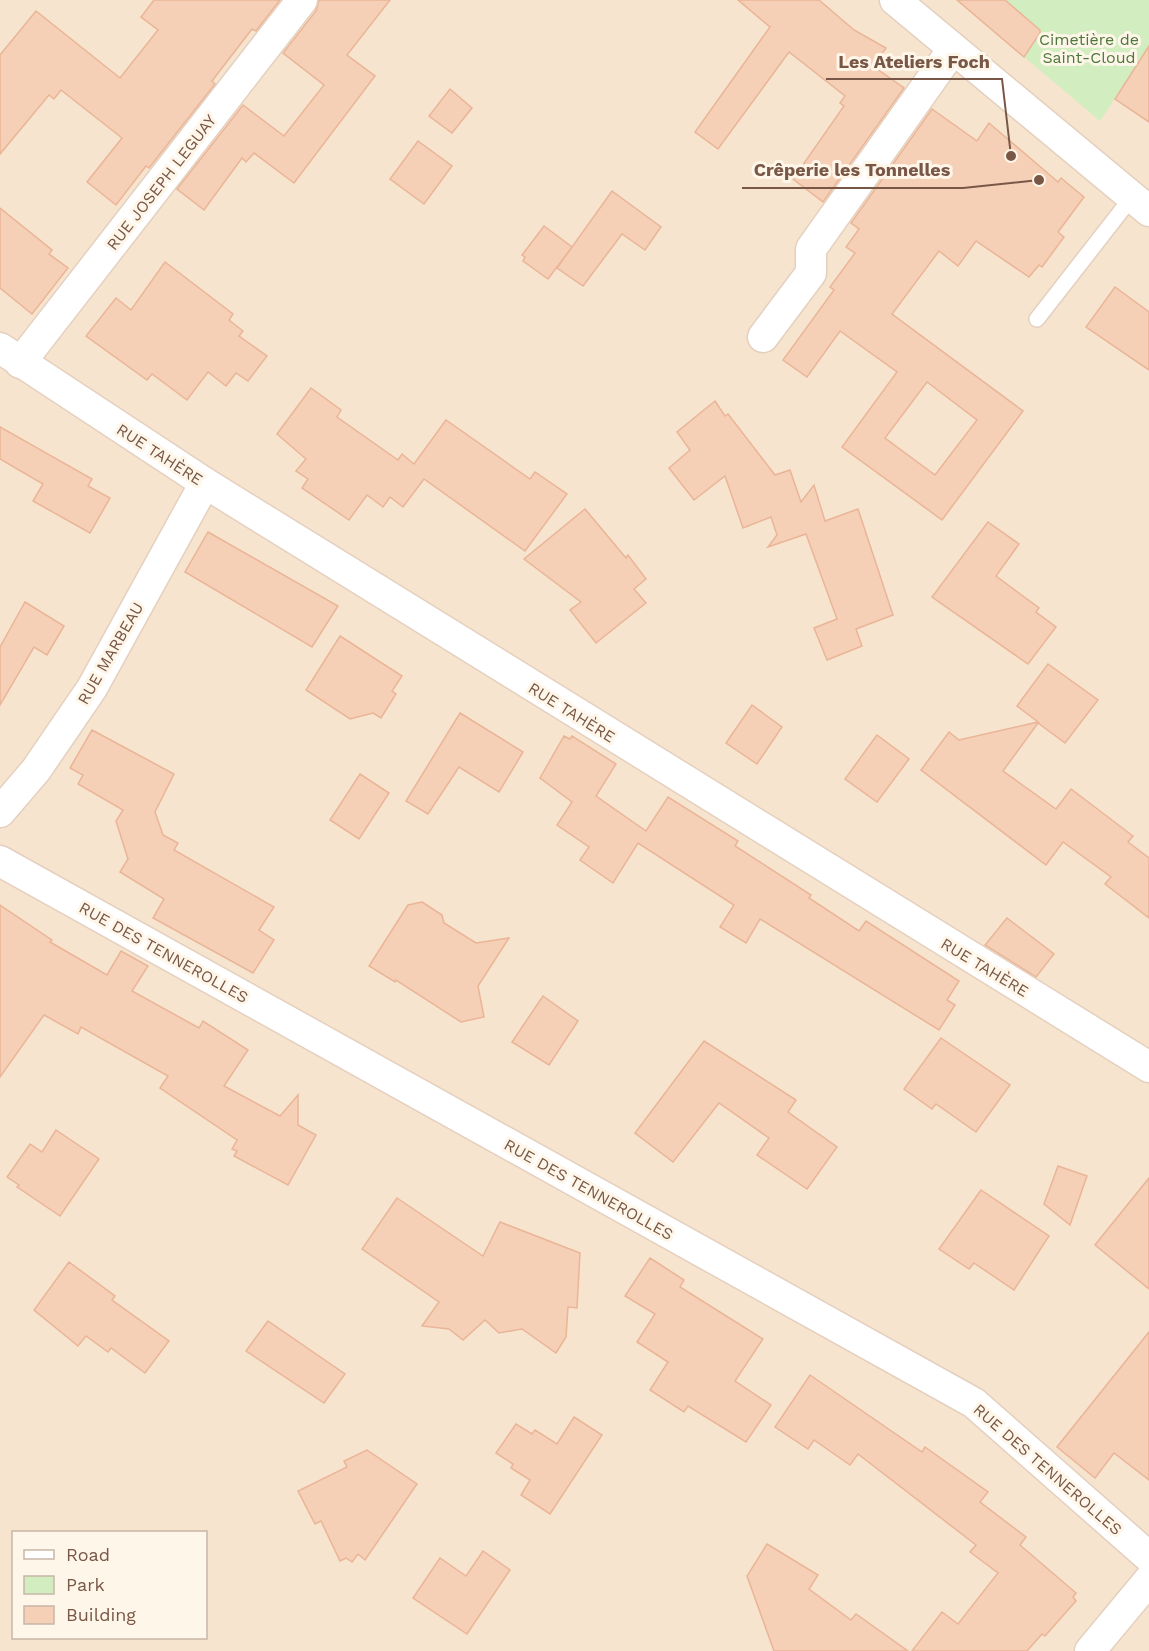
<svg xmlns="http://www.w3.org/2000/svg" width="1149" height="1651" font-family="'Work Sans',sans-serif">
  <rect width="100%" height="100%" fill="#fef3e2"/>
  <path fill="#f6e4cf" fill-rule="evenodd" d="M 0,0 L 1149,0 L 1149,1651 L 0,1651 ZM 14,1532 L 206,1532 L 206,1638 L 14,1638 Z"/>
  <path fill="#d2edbf" d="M 957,0 L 1149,0 L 1149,46 L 1100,121 Z"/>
  <g fill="#f6cfb7" stroke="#eab596" stroke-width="1.5" fill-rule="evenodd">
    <path d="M 154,0 L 280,0 L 256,31 L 252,29 L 212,81 L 215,84 L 149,168 L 146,166 L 116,205 L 87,182 L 122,138 L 61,90 L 54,99 L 49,95 L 0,154 L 0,55 L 36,11 L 120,78 L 158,30 L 141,17 Z"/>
    <path d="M 319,0 L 390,0 L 347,55 L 375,76 L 294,183 L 254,153 L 246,162 L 242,158 L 204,210 L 177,189 L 243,105 L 284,136 L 324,85 L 283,53 L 316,11 Z"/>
    <path d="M 738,0 L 819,0 L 854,30 L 886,48 L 873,66 L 904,88 L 823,202 L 793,179 L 844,106 L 840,103 L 845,96 L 789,52 L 718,149 L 695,132 L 770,27 Z"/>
    <path d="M 957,0 L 1005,0 L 1040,30 L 1040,33 L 1024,57 Z"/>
    <path d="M 1149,46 L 1149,122 L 1115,99 Z"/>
    <path d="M 450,89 L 472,108 L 452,133 L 429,116 Z"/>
    <path d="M 932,109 L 977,141 L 989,123 L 1058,182 L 1061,178 L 1084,197 L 1058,232 L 1064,237 L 1042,267 L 1039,265 L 1029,277 L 976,241 L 958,266 L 939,251 L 892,314 L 1023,411 L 942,520 L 842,447 L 897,372 L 840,331 L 807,377 L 783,360 L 834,290 L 830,287 L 855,253 L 846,247 L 859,229 L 851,223 ZM 927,382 L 977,420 L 935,475 L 885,438 Z"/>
    <path d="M 418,141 L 452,166 L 424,204 L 390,179 Z"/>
    <path d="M 612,191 L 661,227 L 645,250 L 622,234 L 583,286 L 557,268 Z"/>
    <path d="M 0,208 L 52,250 L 49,254 L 68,268 L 32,314 L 0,288 Z"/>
    <path d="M 544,226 L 572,247 L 548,279 L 523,261 L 525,257 L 522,255 Z"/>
    <path d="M 165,262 L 233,314 L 229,320 L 243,331 L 239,336 L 267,356 L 248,381 L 236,373 L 226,386 L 208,372 L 187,400 L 152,374 L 147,380 L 86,336 L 116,298 L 131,310 Z"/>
    <path d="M 1115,287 L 1149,312 L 1149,370 L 1086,327 Z"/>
    <path d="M 311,388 L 341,410 L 337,417 L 398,460 L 402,454 L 414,464 L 446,420 L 530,479 L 535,472 L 567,494 L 525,551 L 424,479 L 403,507 L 390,497 L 383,507 L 367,495 L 349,520 L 302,488 L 308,479 L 296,471 L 306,459 L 277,434 Z"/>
    <path d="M 715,401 L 725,416 L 728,414 L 775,475 L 790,470 L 801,502 L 814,485 L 825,521 L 858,509 L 893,615 L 856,629 L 862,646 L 827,660 L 814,628 L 837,619 L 806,534 L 768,547 L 777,535 L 771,517 L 743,528 L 725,476 L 694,500 L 669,468 L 690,450 L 677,432 Z"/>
    <path d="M 0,427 L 92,479 L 88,486 L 110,498 L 90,533 L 33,501 L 43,484 L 0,459 Z"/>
    <path d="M 585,509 L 626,558 L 628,555 L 646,579 L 634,589 L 646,603 L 596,643 L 570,610 L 581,602 L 524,559 Z"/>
    <path d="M 988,522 L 1019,544 L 996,576 L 1039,608 L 1036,612 L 1056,627 L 1028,664 L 932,597 Z"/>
    <path d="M 208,532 L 338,606 L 312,647 L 185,572 Z"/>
    <path d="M 25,602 L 64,626 L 47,655 L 34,647 L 0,705 L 0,647 Z"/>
    <path d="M 340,636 L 402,676 L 392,691 L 396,694 L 381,718 L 373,713 L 350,719 L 306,690 Z"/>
    <path d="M 1048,664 L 1098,700 L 1065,743 L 1038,723 L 1003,771 L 1056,809 L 1071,789 L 1133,836 L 1128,842 L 1149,858 L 1149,918 L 1105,884 L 1111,877 L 1063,842 L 1046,865 L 921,770 L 949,732 L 959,740 L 1038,722 L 1017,706 Z"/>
    <path d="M 752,705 L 782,727 L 757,764 L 726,743 Z"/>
    <path d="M 460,713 L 523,752 L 499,792 L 459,767 L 428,814 L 406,801 Z"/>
    <path d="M 92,730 L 174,774 L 155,812 L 163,835 L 178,843 L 174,850 L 274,907 L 259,930 L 274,940 L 253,973 L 153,918 L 164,899 L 120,872 L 128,859 L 116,821 L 123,810 L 78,784 L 83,775 L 70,768 Z"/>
    <path d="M 877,735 L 909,759 L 877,802 L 845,779 Z"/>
    <path d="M 564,736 L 570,739 L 572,736 L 616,764 L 596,796 L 646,831 L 668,797 L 738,841 L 735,846 L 811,895 L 809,898 L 859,931 L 866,921 L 959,981 L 947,1000 L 955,1005 L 939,1030 L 760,919 L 746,943 L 720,927 L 734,905 L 638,843 L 613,883 L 580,860 L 589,847 L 557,825 L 572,802 L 540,778 Z"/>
    <path d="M 360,774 L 389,793 L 359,839 L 330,820 Z"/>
    <path d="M 422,902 L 442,915 L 444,923 L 476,943 L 509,938 L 478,986 L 484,1017 L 461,1022 L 396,980 L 395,982 L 369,966 L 408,905 Z"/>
    <path d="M 0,905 L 52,940 L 50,942 L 107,975 L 121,951 L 148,966 L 132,991 L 199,1028 L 203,1021 L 248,1050 L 224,1086 L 280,1116 L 298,1095 L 298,1125 L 316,1135 L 288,1185 L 234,1156 L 237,1151 L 232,1149 L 237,1140 L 160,1088 L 168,1076 L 81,1027 L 78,1034 L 44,1015 L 0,1077 Z"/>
    <path d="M 1007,918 L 1054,954 L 1036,977 L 985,945 Z"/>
    <path d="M 543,996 L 578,1021 L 549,1065 L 512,1042 Z"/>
    <path d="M 941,1038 L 1010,1085 L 976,1132 L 936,1104 L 932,1109 L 904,1089 Z"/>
    <path d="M 704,1041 L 796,1100 L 788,1112 L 837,1147 L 807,1189 L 757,1155 L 769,1138 L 719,1103 L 673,1162 L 635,1133 Z"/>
    <path d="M 56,1130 L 99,1159 L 60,1216 L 17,1187 L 19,1185 L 7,1177 L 30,1144 L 42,1152 Z"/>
    <path d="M 1058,1166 L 1087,1176 L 1070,1225 L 1044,1204 Z"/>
    <path d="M 1149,1178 L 1149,1289 L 1095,1245 Z"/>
    <path d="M 981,1190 L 1049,1236 L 1014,1290 L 974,1263 L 969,1269 L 939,1249 Z"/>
    <path d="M 397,1198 L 483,1256 L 500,1222 L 580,1253 L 577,1308 L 568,1307 L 566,1337 L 556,1353 L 522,1329 L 499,1333 L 485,1320 L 463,1340 L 449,1329 L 422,1326 L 439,1302 L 362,1249 Z"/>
    <path d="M 650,1258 L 684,1280 L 680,1287 L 763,1339 L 735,1381 L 771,1405 L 746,1442 L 688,1406 L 684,1412 L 650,1390 L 668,1362 L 637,1342 L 655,1314 L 625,1296 Z"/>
    <path d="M 69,1262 L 115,1296 L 112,1300 L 169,1341 L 145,1373 L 111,1348 L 108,1352 L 86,1336 L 78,1346 L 34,1310 Z"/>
    <path d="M 268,1321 L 345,1374 L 324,1403 L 246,1351 Z"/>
    <path d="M 1149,1332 L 1149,1480 L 1114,1453 L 1095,1478 L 1057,1447 Z"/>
    <path d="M 810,1375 L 922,1452 L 925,1447 L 988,1492 L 980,1502 L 1026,1537 L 1020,1545 L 1076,1593 L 1073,1597 L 1076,1601 L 1045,1636 L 1042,1634 L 1027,1651 L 912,1651 L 942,1612 L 958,1624 L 998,1573 L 970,1552 L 976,1545 L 858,1454 L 850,1465 L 814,1440 L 808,1449 L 775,1427 Z"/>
    <path d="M 574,1417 L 602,1435 L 550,1514 L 521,1495 L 530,1480 L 511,1468 L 513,1464 L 496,1453 L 516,1424 L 532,1434 L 535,1430 L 557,1444 Z"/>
    <path d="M 367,1450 L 417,1484 L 365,1560 L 358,1554 L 352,1562 L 346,1558 L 340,1561 L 321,1521 L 315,1524 L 298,1491 L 347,1467 L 344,1461 Z"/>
    <path d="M 767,1544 L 818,1575 L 809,1589 L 851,1620 L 856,1614 L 908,1651 L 774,1651 L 747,1576 Z"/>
    <path d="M 483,1551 L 510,1570 L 467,1634 L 413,1598 L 440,1558 L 466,1576 Z"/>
  </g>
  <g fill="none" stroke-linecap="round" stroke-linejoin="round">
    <defs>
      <path id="service" d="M 1037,319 L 1132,197"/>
      <g id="minor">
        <path d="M 895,0 L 1149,211"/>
        <path d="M 763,337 L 811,273 L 811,249 L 953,49"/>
        <path d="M 0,348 L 205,483 L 1149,1067"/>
        <path d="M 20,363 L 302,0"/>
        <path d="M 0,812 L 36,770 L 92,688 L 205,483"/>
        <path d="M 0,861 L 974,1403 L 1149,1557"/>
        <path d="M 1090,1651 L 1149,1580"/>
      </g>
    </defs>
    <use href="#service" stroke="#e5d0bf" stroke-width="18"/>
    <use href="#minor" stroke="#e5d0bf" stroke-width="33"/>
    <use href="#service" stroke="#fff" stroke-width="15"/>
    <use href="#minor" stroke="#fff" stroke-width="30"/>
  </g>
  <g text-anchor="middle" stroke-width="6" stroke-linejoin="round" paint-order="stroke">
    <g font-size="16" fill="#4d793b" stroke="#fff6ea">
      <text x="1089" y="45">Cimetière de<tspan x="1089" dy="18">Saint-Cloud</tspan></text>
    </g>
    <g font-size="16" fill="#785746" stroke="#fff6ea">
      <text transform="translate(161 182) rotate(-52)" y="6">RUE JOSEPH LEGUAY</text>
      <text transform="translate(160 454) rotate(33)" y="6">RUE TAHÈRE</text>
      <text transform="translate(110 653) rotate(-60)" y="6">RUE MARBEAU</text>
      <text transform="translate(572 712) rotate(32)" y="6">RUE TAHÈRE</text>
      <text transform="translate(164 952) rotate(29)" y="6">RUE DES TENNEROLLES</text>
      <text transform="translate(985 967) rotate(31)" y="6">RUE TAHÈRE</text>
      <text transform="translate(589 1189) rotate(29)" y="6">RUE DES TENNEROLLES</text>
      <text transform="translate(1048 1469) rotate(41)" y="6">RUE DES TENNEROLLES</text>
    </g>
  </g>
  <path fill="none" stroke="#785746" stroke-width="2" d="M1011 156L1002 79H826M1039 180L963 188H742"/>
  <g fill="#785746" stroke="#fff6ea" stroke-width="2">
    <circle cx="1011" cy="156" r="6"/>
    <circle cx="1039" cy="180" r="6"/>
  </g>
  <g font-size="18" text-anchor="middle" font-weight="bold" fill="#785746" stroke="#fff6ea" stroke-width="6" stroke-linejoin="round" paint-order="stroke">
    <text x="914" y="68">Les Ateliers Foch</text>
    <text x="852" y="176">Crêperie les Tonnelles</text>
  </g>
  <rect x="12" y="1531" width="195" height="108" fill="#fff6ea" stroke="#c9b6a8" stroke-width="1.5"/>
  <rect x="24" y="1550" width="30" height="9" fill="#ffffff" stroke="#c9b6a8" stroke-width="1.5"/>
  <text x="66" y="1561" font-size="18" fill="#785746">Road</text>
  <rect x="24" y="1576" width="30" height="18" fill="#d2edbf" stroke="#c9b6a8" stroke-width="1.5"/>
  <text x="66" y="1591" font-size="18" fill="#785746">Park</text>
  <rect x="24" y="1606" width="30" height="18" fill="#f6cfb7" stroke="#c9b6a8" stroke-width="1.5"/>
  <text x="66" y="1621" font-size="18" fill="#785746">Building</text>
</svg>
